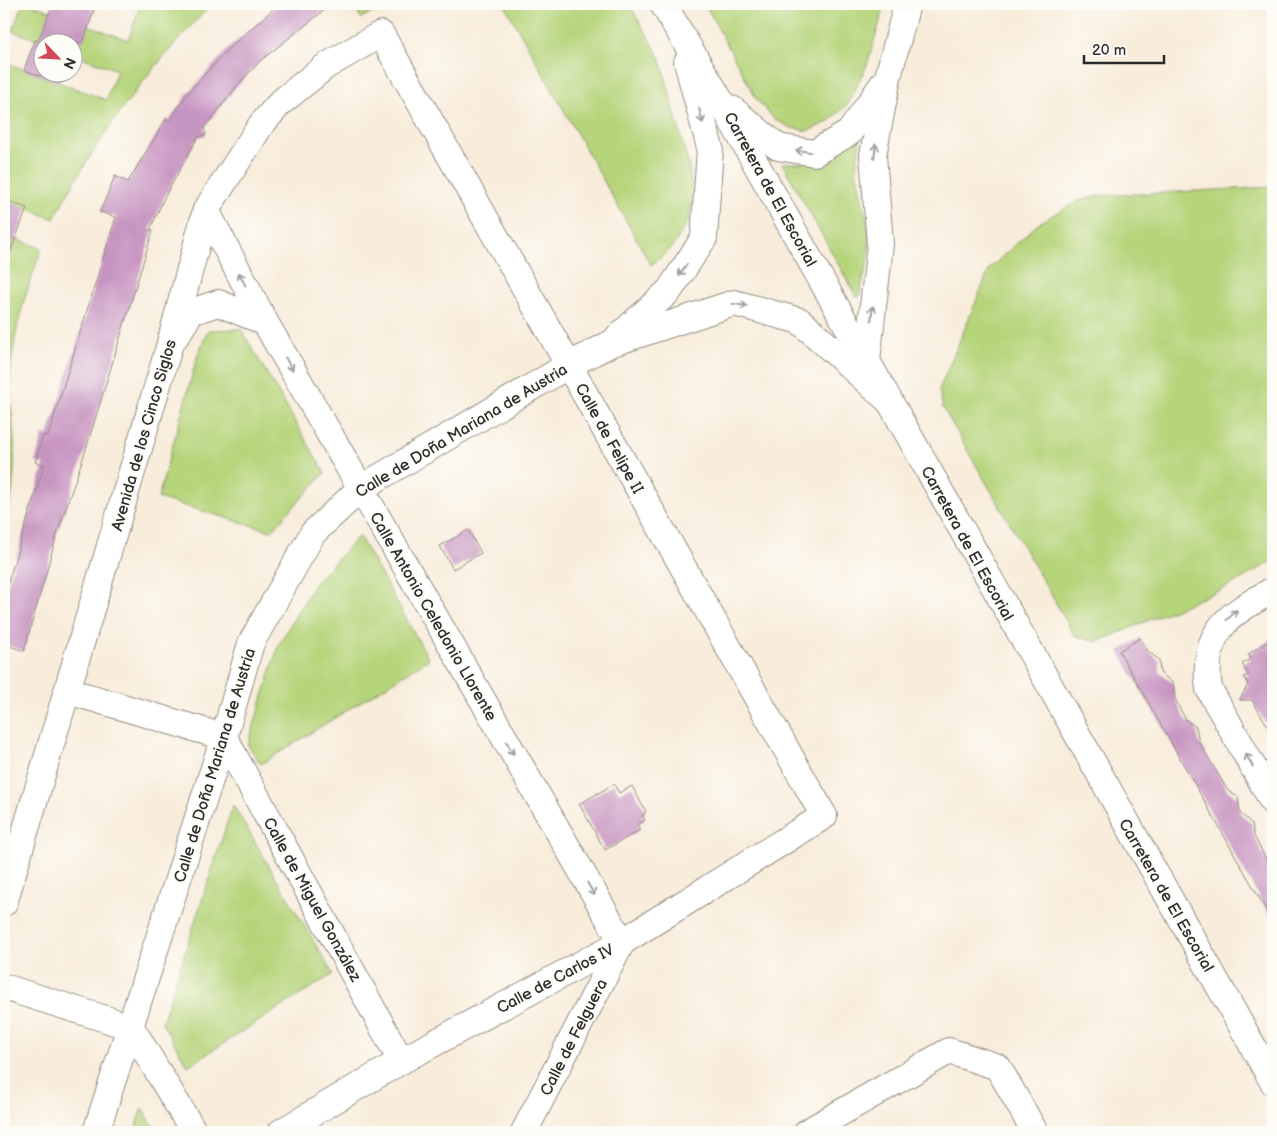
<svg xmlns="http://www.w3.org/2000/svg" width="1277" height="1136" font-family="'Balsamiq Sans',sans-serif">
  <rect width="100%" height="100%" fill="#fdfcf7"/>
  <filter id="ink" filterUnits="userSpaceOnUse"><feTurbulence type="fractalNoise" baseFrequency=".02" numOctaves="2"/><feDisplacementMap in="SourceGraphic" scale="10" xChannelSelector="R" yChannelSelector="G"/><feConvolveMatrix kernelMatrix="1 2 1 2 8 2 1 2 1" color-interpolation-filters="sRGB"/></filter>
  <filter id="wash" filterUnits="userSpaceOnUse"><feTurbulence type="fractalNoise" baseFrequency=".0096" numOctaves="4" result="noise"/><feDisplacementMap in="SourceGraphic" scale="20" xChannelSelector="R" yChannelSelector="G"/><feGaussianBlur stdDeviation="1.12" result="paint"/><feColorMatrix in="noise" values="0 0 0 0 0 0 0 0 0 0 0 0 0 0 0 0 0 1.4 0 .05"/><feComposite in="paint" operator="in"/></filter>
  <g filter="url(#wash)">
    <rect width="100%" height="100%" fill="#f8ecda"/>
    <g fill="#b6d47a" stroke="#708052">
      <path d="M 23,4 L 31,4 L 128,40 L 141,4 L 212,4 C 149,68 96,138 54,219 L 4,200 L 4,62 L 106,100 L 117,70 L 73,54 L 72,42 L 43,42 L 12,31 Z"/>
      <path d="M 353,4 L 406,4 L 393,11 L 388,5 L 361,18 Z"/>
      <path d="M 504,4 L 629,4 L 660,57 L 690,171 L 693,196 L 688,221 L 672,248 L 651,265 Z"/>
      <path d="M 705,4 L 885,4 L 867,65 L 848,104 L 828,122 L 808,131 L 792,128 L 775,120 L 757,100 Z"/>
      <path d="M 860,138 L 856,170 L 869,232 L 869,256 L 859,297 L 856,296 L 782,163 L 800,163 Z"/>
      <path d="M 1273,187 L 1273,561 L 1225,588 L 1097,642 L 1075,636 L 943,408 L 939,390 L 990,268 L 1039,223 L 1078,201 L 1098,196 Z"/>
      <path d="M 4,234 L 42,249 C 25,292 10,342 10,389 C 10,400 12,412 13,423 C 16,459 15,494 4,528 Z"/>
      <path d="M 241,329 L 325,473 L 271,531 L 158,498 L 198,354 L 208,330 Z"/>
      <path d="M 359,536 L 429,659 L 261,764 L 248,745 L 279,644 L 315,583 Z"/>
      <path d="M 233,805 L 333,974 L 188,1066 L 162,1023 Z"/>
      <path d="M 142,1108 L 157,1132 L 134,1132 Z"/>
    </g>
    <g id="blocks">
      <g fill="#c795c1">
        <path d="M 53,4 L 91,4 L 89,9 L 94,11 L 83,42 L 75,42 L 72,48 L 72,42 L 42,42 L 42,72 L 63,72 L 59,83 L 24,70 L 35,40 L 38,41 Z"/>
        <path d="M 279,4 L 332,4 L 260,61 L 237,86 L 204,128 L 206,135 L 198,137 L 164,198 L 150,230 L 153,230 L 86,449 L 57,534 L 24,651 L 4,644 L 4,596 L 44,465 L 35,462 L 43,435 L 48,436 L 116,217 L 100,212 L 115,176 L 128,182 L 166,119 L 169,121 L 188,93 L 228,49 Z"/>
        <path d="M 4,200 L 27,208 L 6,264 L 4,264 Z"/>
        <path d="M 468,530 L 481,553 L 453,569 L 440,546 Z"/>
        <path d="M 1140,638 L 1148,651 L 1159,660 L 1160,673 L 1173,683 L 1175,699 L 1181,711 L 1187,721 L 1196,727 L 1199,742 L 1228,791 L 1238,797 L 1240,813 L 1252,824 L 1254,836 L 1267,861 L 1273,863 L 1273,922 L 1119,651 Z"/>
        <path d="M 1273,638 L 1273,735 L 1252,700 L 1240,700 L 1248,684 L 1244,677 L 1249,675 L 1242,664 L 1251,659 L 1248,654 Z"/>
        <path d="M 614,784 L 619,793 L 632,786 L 646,812 L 642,815 L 645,820 L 637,825 L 640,830 L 605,850 L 579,804 Z"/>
      </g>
    </g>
  </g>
  <g filter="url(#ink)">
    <use href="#blocks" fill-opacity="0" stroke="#928c82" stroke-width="1"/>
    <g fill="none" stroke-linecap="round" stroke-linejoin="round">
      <defs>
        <g id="minor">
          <path d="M 663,4 L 720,100 L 1273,1082"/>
          <path d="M 732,109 L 778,147 L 814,153 L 849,133 L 883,84"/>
          <path d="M 206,210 L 265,322 L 622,942 L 524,1132"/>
          <path d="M 176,336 L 191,312 L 218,303 L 265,322"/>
          <path d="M 618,337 L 669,291 L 704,238 L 710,148 L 687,62"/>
          <path d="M 867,361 L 880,244 L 873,155 L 888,77 L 907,4"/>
          <path d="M 1273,590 C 1228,615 1201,631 1209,689 L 1273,802"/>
          <path d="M 68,691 L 224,737 L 401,1061"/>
          <path d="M 4,903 L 169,347 L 206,210 L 261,125 L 281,102 L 326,66 L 381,34 L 824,816 L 622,942 L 401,1061 L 281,1132"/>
          <path d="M 4,987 L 131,1027 L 194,1132"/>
          <path d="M 96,1132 L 224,737 L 251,643 L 313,533 L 361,488 L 569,365 L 610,344 L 734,303 L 800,321 L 889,401"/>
          <path d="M 807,1132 L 949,1051 L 998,1067 L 1035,1132"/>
        </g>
      </defs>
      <use href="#minor" stroke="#928c82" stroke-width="28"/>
      <use href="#minor" stroke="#fff" stroke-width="26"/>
    </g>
    <defs><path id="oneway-shaft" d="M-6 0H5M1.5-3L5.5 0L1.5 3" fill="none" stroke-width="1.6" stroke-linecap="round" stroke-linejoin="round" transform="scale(1.25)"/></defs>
    <g stroke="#a0a0a0">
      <use href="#oneway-shaft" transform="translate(701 116) rotate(75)"/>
      <use href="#oneway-shaft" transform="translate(803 151) rotate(-172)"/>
      <use href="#oneway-shaft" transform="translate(875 151) rotate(-83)"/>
      <use href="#oneway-shaft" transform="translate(683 270) rotate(124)"/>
      <use href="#oneway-shaft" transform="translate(242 279) rotate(-118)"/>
      <use href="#oneway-shaft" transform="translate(740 305) rotate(10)"/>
      <use href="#oneway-shaft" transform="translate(872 313) rotate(-84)"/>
      <use href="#oneway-shaft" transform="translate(289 364) rotate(60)"/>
      <use href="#oneway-shaft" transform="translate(1232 615) rotate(-43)"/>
      <use href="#oneway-shaft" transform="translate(510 748) rotate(60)"/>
      <use href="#oneway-shaft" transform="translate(1249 760) rotate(-120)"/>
      <use href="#oneway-shaft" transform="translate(591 889) rotate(60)"/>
    </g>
  </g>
  <g text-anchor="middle" stroke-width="4" stroke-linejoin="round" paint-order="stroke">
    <g font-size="16" fill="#2b2b2b" stroke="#fdfcf7">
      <text transform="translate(771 189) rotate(61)" y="6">Carretera de El Escorial</text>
      <text transform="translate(461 430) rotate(-31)" y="6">Calle de Doña Mariana de Austria</text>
      <text transform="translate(143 435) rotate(-74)" y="6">Avenida de los Cinco Siglos</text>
      <text transform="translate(610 438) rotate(61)" y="6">Calle de Felipe II</text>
      <text transform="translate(968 543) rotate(61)" y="6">Carretera de El Escorial</text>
      <text transform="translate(434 616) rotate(60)" y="6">Calle Antonio Celedonio Llorente</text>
      <text transform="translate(214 765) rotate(-73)" y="6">Calle de Doña Mariana de Austria</text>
      <text transform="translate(1167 895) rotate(60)" y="6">Carretera de El Escorial</text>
      <text transform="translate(313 899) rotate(61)" y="6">Calle de Miguel González</text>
      <text transform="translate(555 978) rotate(-28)" y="6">Calle de Carlos IV</text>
      <text transform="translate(573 1037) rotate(-63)" y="6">Calle de Felguera</text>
    </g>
  </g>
  <rect width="1277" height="1136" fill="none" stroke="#fdfcf7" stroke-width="20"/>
  <g transform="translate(58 58) rotate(115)"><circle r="24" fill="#fdfcf7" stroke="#a9a8a5"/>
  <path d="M0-4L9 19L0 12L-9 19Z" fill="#d1495b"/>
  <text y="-8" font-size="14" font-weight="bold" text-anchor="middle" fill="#2b2b2b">N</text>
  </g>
  <path d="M1084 55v8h80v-8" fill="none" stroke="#2b2b2b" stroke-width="2.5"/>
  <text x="1092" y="55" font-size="15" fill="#2b2b2b" stroke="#fdfcf7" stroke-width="4" paint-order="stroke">20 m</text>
</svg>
